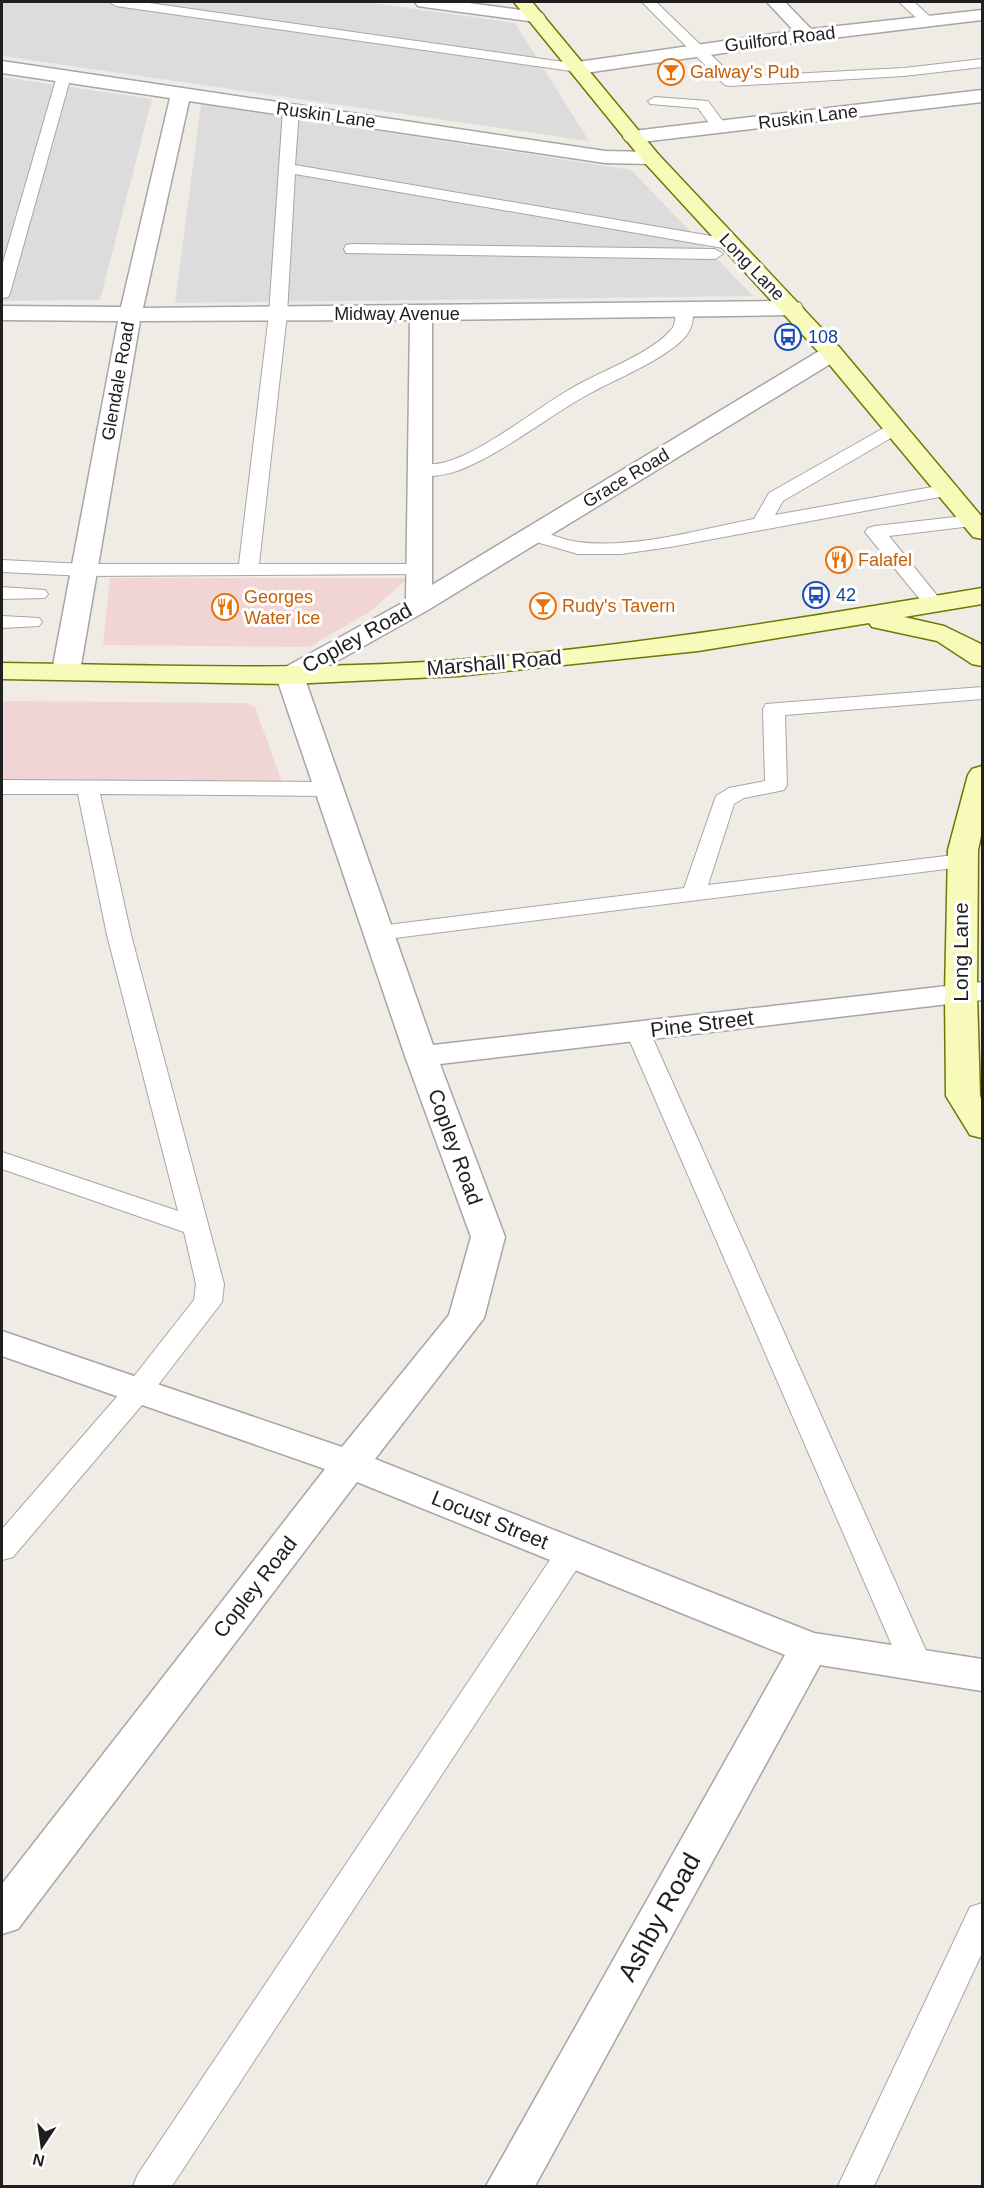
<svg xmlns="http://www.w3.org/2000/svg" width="984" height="2188" font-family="Helvetica,sans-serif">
  <rect width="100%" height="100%" fill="#f0ece5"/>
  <g fill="#dddcdc">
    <path d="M 2,2 L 366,2 L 515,23 L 589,141 L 2,56 Z"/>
    <path d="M 2,77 L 152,99 L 100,300 L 2,301 Z"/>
    <path d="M 201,104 L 631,170 L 753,296 L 175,303 Z"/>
  </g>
  <g fill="#f1d5d4">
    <path d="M 110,578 L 408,578 L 371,611 L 309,647 L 103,645 Z"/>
    <path d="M 2,701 L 245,703 L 255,707 L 282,782 L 2,780 Z"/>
  </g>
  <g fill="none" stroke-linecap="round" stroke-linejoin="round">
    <defs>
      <g id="lane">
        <path d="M 109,2 L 142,2 L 578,64 L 585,68 L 578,72 L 116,6 Z"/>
        <path d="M 642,2 L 656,2 L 734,77 L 904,68 L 982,59 L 982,67 L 904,76 L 730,86 L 725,85 Z"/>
        <path d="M 899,2 L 914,2 L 935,21 L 933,24 L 923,24 Z"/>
        <path d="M 64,72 L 71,76 L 10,293 L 8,297 L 2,298 L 2,266 L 57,76 Z"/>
        <path d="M 655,97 L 708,101 L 727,127 L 724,130 L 714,130 L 698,108 L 650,104 L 648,101 Z"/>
        <path d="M 291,105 L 299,110 L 295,165 L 729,239 L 737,244 L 729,249 L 295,174 L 287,314 L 259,564 L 421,564 L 428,566 L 431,570 L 428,574 L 84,576 L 2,572 L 2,560 L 84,564 L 239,564 L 269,314 L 283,110 Z"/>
        <path d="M 352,244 L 715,249 L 723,254 L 715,259 L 346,253 L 344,249 L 346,245 Z"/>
        <path d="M 684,305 L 690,306 C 696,315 692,328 686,336 C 665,360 615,379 587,395 C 544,419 506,451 460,470 C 447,475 427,478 414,475 L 412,471 L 414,467 C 425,464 436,465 446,462 C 485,451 535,409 572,388 C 599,372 650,354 670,331 C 678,324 673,314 678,306 Z"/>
        <path d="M 896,421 L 903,423 L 905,427 L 903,431 L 783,501 L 775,515 L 949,484 L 956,486 L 959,490 L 956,494 L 670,547 L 621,554 L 578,554 L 526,539 L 523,535 L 526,531 L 533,529 C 548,533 563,540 578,542 C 636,549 697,530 754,519 L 769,493 Z"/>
        <path d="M 973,515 L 980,517 L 982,521 L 980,525 L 889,536 L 944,604 L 941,608 L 927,608 L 865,532 L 868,528 L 875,526 Z"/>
        <path d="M 2,587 L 45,590 L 48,594 L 45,598 L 2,599 Z"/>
        <path d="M 2,616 L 39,618 L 42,622 L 39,626 L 2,628 Z"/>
        <path d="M 982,687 L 982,699 L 785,715 L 787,785 L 784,790 L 744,798 L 734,804 L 708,885 L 962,854 L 970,856 L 974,861 L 970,866 L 379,940 L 371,938 L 367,933 L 371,928 L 379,926 L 684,888 L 716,796 L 729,788 L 765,781 L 763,709 L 766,704 Z"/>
        <path d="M 2,780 L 329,782 L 337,784 L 340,789 L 337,794 L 329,796 L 100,794 L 131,935 L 224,1284 L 222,1302 L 148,1398 L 13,1557 L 2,1560 L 2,1529 L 128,1384 L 194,1300 L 196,1284 L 184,1232 L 2,1169 L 2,1152 L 178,1211 L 107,935 L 78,794 L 2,794 Z"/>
        <path d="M 638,1025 L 647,1027 L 650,1032 L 932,1664 L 927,1673 L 916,1676 L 905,1673 L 900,1664 L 626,1032 L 629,1027 Z"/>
        <path d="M 571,1542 L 582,1545 L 586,1553 L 582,1561 L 172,2186 L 133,2186 L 138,2174 L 560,1545 Z"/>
        <path d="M 982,1903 L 982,1953 L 874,2186 L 838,2186 L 970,1907 Z"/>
      </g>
      <g id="street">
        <path d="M 415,2 L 461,2 L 536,12 L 542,13 L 545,17 L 542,21 L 536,22 L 424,7 L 418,6 Z"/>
        <path d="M 767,2 L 785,2 L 811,29 L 982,10 L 982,20 L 807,41 L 578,74 L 571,72 L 569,68 L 571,64 L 578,62 L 794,31 Z"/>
        <path d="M 2,61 L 605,151 L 651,152 L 658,154 L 661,158 L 658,162 L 651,164 L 605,163 L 189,101 L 143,308 L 792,301 L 800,303 L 803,308 L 800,313 L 792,315 L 432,320 L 432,585 L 824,348 L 832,346 L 840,348 L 843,353 L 840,358 L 428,610 L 305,679 L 433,1045 L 982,982 L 982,1000 L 440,1064 L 505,1237 L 484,1318 L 375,1459 L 814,1633 L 982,1659 L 982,1691 L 820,1665 L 535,2186 L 486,2186 L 785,1655 L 357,1482 L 18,1929 L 2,1934 L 2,1884 L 325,1469 L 2,1356 L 2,1331 L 342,1447 L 449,1315 L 471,1237 L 405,1056 L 276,676 L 280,670 L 406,601 L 410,320 L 140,321 L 80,671 L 76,677 L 66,679 L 56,677 L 52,671 L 118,321 L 2,320 L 2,306 L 121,307 L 170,98 L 2,73 Z"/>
        <path d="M 982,90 L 982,102 L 633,143 L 626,141 L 623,137 L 626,133 L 633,131 Z"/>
      </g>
      <g id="secondary">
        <path d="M 514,2 L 532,2 L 658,154 L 840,348 L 982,517 L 982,539 L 973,537 L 824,358 L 644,162 Z"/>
        <path d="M 982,588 L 982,604 L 904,617 L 944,626 L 979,643 L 982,645 L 982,666 L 972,664 L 937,641 L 872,627 L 869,623 L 698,651 L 458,676 L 290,684 L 2,679 L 2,663 C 154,665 306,671 457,660 C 634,647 808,617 982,588 Z"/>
        <path d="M 982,766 L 982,831 L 978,850 L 977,994 L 980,1096 L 982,1101 L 982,1138 L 970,1135 L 946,1096 L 945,994 L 948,850 L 968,775 L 972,769 Z"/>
      </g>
    </defs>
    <use href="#lane" stroke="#a6a6a6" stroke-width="2"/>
    <use href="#street" stroke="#a6a6a6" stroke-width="3"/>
    <use href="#secondary" stroke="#6d7903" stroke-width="3"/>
    <use href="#lane" fill="#fff" fill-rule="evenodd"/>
    <use href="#street" fill="#fff" fill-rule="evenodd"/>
    <use href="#secondary" fill="#f8fab9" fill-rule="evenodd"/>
  </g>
  <defs>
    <symbol id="bar-ring" viewBox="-11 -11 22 22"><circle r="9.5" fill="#fff" stroke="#e8710a" stroke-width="1.5"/><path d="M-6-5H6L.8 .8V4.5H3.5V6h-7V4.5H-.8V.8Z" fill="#e8710a"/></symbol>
    <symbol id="bus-ring" viewBox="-11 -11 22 22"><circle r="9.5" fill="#fff" stroke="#1a4fb4" stroke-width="1.5"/><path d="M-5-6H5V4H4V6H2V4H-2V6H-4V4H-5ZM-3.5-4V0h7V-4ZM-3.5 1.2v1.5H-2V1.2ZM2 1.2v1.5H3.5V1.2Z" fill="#1a4fb4"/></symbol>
    <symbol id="restaurant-ring" viewBox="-11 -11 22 22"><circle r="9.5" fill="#fff" stroke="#e8710a" stroke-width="1.5"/><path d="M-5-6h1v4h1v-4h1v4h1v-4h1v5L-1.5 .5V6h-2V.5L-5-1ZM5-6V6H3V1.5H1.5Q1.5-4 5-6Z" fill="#e8710a"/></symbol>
  </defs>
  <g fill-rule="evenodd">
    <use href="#bar-ring" x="656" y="57" width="30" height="30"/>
    <use href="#bus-ring" x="773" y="322" width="30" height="30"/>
    <use href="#restaurant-ring" x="824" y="545" width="30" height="30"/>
    <use href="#bus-ring" x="801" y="580" width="30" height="30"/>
    <use href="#bar-ring" x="528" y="591" width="30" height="30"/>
    <use href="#restaurant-ring" x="210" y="592" width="30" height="30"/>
  </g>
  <g text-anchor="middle" stroke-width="6" stroke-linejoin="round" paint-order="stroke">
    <g font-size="18" fill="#1f1f1f" stroke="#fff">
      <text transform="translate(780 39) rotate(-7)" y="6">Guilford Road</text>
      <text transform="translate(326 115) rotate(8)" y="6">Ruskin Lane</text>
      <text transform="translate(808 117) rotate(-7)" y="6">Ruskin Lane</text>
      <text transform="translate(752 267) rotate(46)" y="6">Long Lane</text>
      <text x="397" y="320">Midway Avenue</text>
      <text transform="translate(118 381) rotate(-80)" y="6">Glendale Road</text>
      <text transform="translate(626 478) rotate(-31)" y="6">Grace Road</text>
    </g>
    <g font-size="18" fill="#c56008" stroke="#fff" text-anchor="start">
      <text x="690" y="78">Galway's Pub</text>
      <text x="858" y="566">Falafel</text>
      <text x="244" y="603">Georges<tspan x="244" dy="21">Water Ice</tspan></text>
      <text x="562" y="612">Rudy's Tavern</text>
    </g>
    <g font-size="18" fill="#164399" stroke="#fff" text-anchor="start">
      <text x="808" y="343">108</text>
      <text x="836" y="601">42</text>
    </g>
    <g font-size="21" fill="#1f1f1f" stroke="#fff">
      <text transform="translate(357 638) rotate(-29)" y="7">Copley Road</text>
      <text transform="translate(494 663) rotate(-5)" y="7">Marshall Road</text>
      <text transform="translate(961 952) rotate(-90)" y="7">Long Lane</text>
      <text transform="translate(702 1024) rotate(-7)" y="7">Pine Street</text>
      <text transform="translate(455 1147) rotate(70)" y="7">Copley Road</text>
      <text transform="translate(490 1520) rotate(22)" y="7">Locust Street</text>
      <text transform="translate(255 1587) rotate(-52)" y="7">Copley Road</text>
    </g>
    <g font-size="26" fill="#1f1f1f" stroke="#fff">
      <text transform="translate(659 1917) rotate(-61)" y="9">Ashby Road</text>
    </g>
  </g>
  <rect width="984" height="2188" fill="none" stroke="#1f1f1f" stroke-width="6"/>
  <g transform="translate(42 2146) rotate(193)" stroke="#ffffff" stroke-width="4.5" paint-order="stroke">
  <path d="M0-4.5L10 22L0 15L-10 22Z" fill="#1f1f1f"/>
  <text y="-9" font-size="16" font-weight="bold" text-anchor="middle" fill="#1f1f1f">N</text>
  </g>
</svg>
